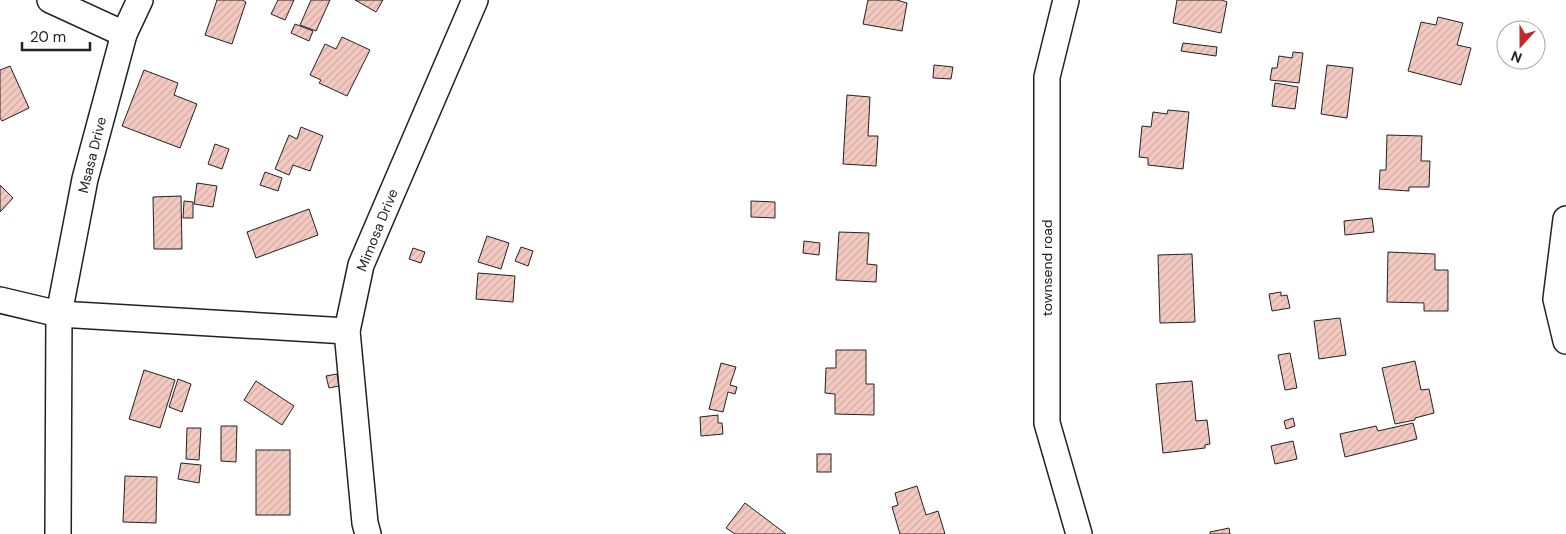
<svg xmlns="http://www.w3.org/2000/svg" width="1566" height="534" font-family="'DM Sans',sans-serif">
  <defs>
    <pattern id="building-hatch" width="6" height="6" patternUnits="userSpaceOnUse" patternTransform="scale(1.25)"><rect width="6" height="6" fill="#f3c9c0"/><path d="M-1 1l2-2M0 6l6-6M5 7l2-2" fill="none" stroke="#d0aca5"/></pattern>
  </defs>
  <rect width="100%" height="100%" fill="#fff"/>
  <g fill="url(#building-hatch)" stroke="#222">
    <path d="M 217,0 L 242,0 L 246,2 L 232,44 L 205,35 Z"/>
    <path d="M 278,0 L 294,0 L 285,20 L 271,14 Z"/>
    <path d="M 311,0 L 330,0 L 316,31 L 300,25 Z"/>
    <path d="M 355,0 L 383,0 L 376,12 Z"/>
    <path d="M 868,0 L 897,0 L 907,3 L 902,31 L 863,24 Z"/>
    <path d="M 1177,0 L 1222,0 L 1227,2 L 1221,33 L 1173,23 Z"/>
    <path d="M 1438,17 L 1463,23 L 1457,45 L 1471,48 L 1461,85 L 1408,71 L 1421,22 L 1436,25 Z"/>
    <path d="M 295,24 L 313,31 L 309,41 L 291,33 Z"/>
    <path d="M 342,37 L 370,50 L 347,96 L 319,83 L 321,80 L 310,75 L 325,44 L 336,49 Z"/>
    <path d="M 1183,43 L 1217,47 L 1216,56 L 1181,51 Z"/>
    <path d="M 1293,52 L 1303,53 L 1299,83 L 1270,80 L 1272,68 L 1277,68 L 1279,56 L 1292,58 Z"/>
    <path d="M 934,65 L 953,67 L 951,79 L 933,78 Z"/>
    <path d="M 1327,65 L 1353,68 L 1347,118 L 1321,114 Z"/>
    <path d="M 10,66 L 29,108 L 2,121 L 0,118 L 0,70 Z"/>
    <path d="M 144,70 L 178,83 L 174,95 L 197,104 L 180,148 L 122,126 Z"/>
    <path d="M 1275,83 L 1298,87 L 1295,109 L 1272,106 Z"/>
    <path d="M 847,95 L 870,97 L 868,136 L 878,136 L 876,166 L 843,164 Z"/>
    <path d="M 1168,110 L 1189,112 L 1183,169 L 1148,165 L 1148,158 L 1139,157 L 1142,126 L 1151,127 L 1153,112 L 1167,114 Z"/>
    <path d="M 301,127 L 323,136 L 310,171 L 293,165 L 289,175 L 275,169 L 289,135 L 297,139 Z"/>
    <path d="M 1387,135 L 1422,136 L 1421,161 L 1430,161 L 1429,187 L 1409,187 L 1409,191 L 1379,189 L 1380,170 L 1386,170 Z"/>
    <path d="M 215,144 L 229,149 L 222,169 L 208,164 Z"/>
    <path d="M 265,172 L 282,178 L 278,191 L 260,185 Z"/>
    <path d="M 197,183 L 217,186 L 213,207 L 194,204 Z"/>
    <path d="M 0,185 L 13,198 L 0,212 Z"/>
    <path d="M 181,196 L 182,249 L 154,249 L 153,197 Z"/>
    <path d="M 184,201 L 193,202 L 193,218 L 183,218 Z"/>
    <path d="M 751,201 L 775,202 L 775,218 L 751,217 Z"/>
    <path d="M 309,209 L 318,235 L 256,258 L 247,232 Z"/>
    <path d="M 1372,218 L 1374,232 L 1345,235 L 1344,221 Z"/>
    <path d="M 839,232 L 869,233 L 867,264 L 877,265 L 876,282 L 836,280 Z"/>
    <path d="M 487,236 L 509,243 L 501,269 L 478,262 Z"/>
    <path d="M 804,241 L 820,243 L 819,255 L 803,253 Z"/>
    <path d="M 521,247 L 533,251 L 528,266 L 515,261 Z"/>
    <path d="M 413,248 L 425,252 L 421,263 L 409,259 Z"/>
    <path d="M 1388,252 L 1435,254 L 1435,270 L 1448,270 L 1448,311 L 1424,311 L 1424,303 L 1387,302 Z"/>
    <path d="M 1192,254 L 1195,322 L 1160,323 L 1158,255 Z"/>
    <path d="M 478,273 L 515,276 L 513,302 L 476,299 Z"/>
    <path d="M 1281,292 L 1281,296 L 1287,295 L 1290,308 L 1272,311 L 1269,294 Z"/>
    <path d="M 1340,318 L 1346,355 L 1319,359 L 1314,321 Z"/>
    <path d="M 836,350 L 866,350 L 866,384 L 874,384 L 874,415 L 835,414 L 835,394 L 825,393 L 826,368 L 836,368 Z"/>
    <path d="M 1290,353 L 1297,388 L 1285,390 L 1278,355 Z"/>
    <path d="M 1415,361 L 1421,390 L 1429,389 L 1434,413 L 1415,418 L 1415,420 L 1395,424 L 1382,368 Z"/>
    <path d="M 721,363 L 736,367 L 730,385 L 737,387 L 735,394 L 728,392 L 723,412 L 709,409 Z"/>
    <path d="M 144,370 L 175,380 L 160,428 L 129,419 Z"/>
    <path d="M 337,374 L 339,386 L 329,388 L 326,376 Z"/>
    <path d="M 178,379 L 191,384 L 182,412 L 169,407 Z"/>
    <path d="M 256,381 L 294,406 L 282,425 L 244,400 Z"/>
    <path d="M 1192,381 L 1196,421 L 1207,420 L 1210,444 L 1205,445 L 1205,448 L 1163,453 L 1156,384 Z"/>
    <path d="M 718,415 L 718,423 L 722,423 L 723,434 L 701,436 L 700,417 Z"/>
    <path d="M 1293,418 L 1295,426 L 1286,429 L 1284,421 Z"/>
    <path d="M 1413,423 L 1417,439 L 1345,457 L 1340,434 L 1376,426 L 1378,431 Z"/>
    <path d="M 221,426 L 237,426 L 236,462 L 221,461 Z"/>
    <path d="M 187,428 L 201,428 L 199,460 L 186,459 Z"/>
    <path d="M 1293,441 L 1297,459 L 1275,464 L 1271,446 Z"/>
    <rect x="256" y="450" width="34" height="65"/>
    <rect x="817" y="454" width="14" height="18"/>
    <path d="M 181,463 L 201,465 L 199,483 L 178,479 Z"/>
    <path d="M 125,476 L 157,477 L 156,523 L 123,522 Z"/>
    <path d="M 917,486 L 926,515 L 938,511 L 945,534 L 900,534 L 892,507 L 898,505 L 895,493 Z"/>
    <path d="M 745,503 L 786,534 L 735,534 L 726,528 Z"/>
    <path d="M 1229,528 L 1230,534 L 1210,534 L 1210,532 Z"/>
  </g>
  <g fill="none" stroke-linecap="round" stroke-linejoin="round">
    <defs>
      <g id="minor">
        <path d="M 50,0 L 124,34"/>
        <path d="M 1066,0 L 1047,77 L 1047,423 L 1079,534"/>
        <path d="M 1566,219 L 1556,299 L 1566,341"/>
        <path d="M 0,300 L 59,314 L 347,331"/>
        <path d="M 58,534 L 59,314 L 85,179 L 124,34 L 140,0"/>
        <path d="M 368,534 L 365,523 L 347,331 L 361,265 L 475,0"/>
      </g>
    </defs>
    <use href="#minor" stroke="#222" stroke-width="28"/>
    <use href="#minor" stroke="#fff" stroke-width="25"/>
  </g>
  <g text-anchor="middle" stroke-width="4" stroke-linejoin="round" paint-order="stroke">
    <g font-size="14" fill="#222" stroke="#fff">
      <text transform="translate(92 155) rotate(-76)" y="5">Msasa Drive</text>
      <text transform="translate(377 230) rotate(-68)" y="5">Mimosa Drive</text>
      <text transform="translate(1047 268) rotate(-90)" y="5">townsend road</text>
    </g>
  </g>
  <g transform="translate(1521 45) rotate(201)"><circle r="24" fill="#ffffff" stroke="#a7a7a7"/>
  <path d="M0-4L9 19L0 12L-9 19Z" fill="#c62828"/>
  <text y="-8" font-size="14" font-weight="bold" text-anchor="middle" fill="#222222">N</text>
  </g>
  <path d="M22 42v8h68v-8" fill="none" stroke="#222222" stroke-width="2.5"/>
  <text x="30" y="42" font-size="15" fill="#222222" stroke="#ffffff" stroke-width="4" paint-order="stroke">20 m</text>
</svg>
